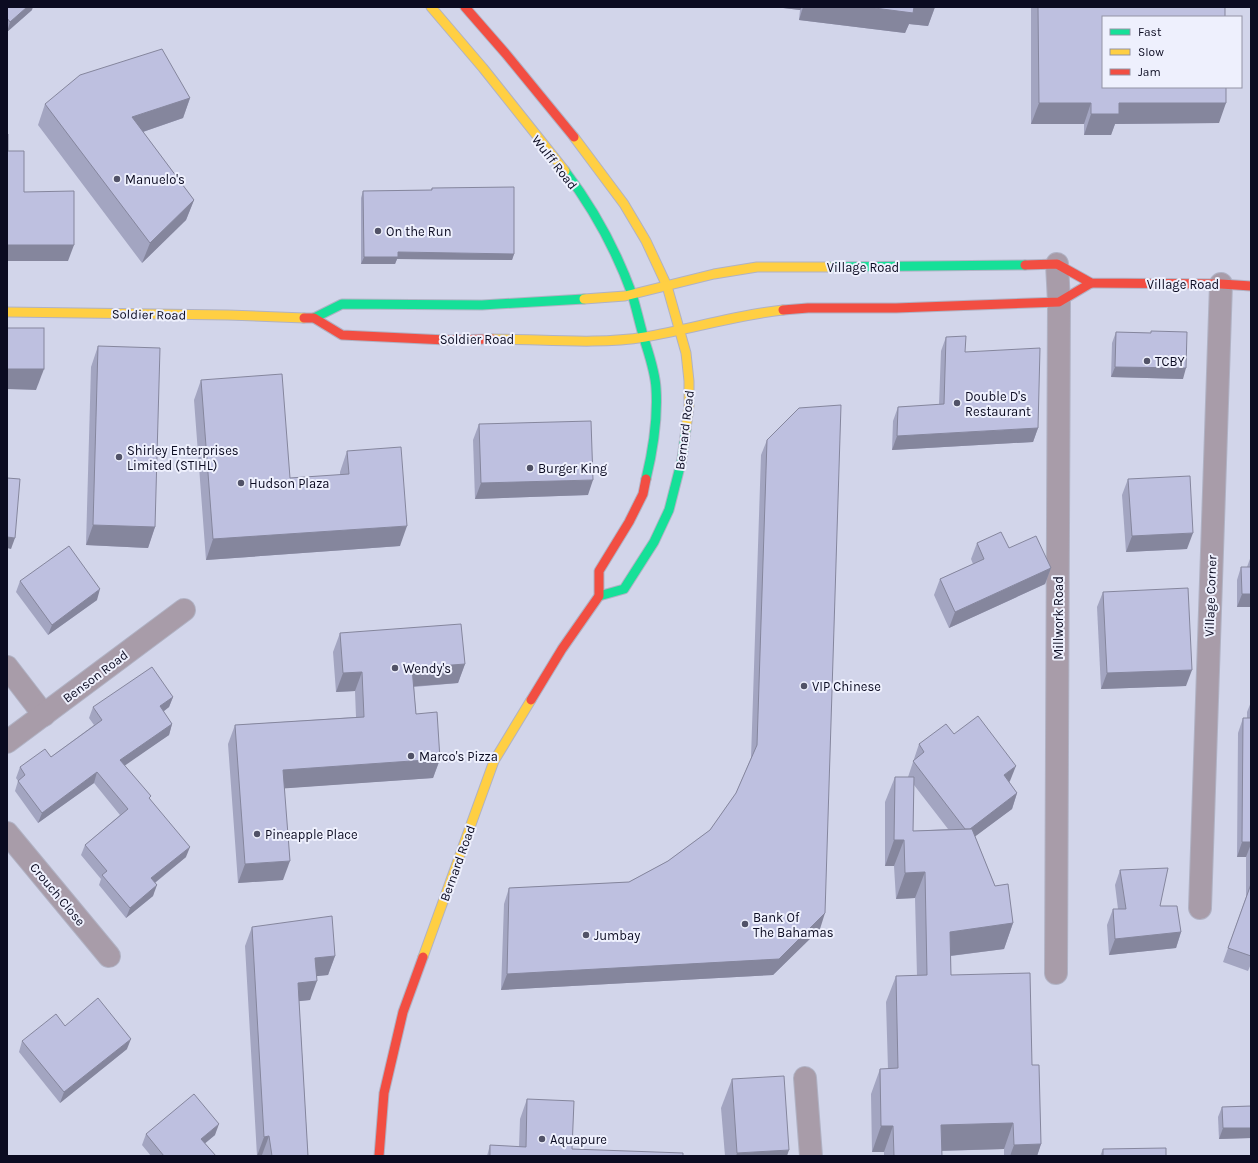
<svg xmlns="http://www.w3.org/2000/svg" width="1258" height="1163" font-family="Karla,sans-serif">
  <rect width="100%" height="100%" fill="#d2d5ea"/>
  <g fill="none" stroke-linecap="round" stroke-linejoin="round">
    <defs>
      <g id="street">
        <path d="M 7,667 L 44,715"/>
        <path d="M 7,742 L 184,610"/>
        <path d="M 7,833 L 109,956"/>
        <path d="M 1200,908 L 1221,284"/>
        <path d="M 1056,973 L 1059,302 L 1057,264"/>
        <path d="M 805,1078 L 811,1156"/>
      </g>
      <g id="fast">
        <path d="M 565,171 C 593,208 616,250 632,294 C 636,307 639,321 643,335 C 648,352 655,370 656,388 C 658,418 653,450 646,479"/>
        <path d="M 829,267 L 1025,265"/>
        <path d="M 314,318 L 342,304 L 482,305 L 584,299"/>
        <path d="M 599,596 L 624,589 L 654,542 L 669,510 L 682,459 L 686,429"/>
      </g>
      <g id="slow">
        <path d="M 431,7 L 483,68 L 565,171"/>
        <path d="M 574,137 L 624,204 L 646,241 L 667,286 L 686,353 L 689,381 L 689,405 L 686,429"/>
        <path d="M 584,299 L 625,296 L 714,274 L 757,267 L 829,267"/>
        <path d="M 7,312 L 228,315 L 304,318"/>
        <path d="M 492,339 C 542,339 597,345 645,337 C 691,329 736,315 783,310"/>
        <path d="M 423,957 L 494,761 L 531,700"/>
      </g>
      <g id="jam">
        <path d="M 465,7 L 506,54 L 574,137"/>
        <path d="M 1025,265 L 1057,264 L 1091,283 L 1221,284 L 1251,286"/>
        <path d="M 783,310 L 808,308 L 896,308 L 1059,302 L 1091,283"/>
        <path d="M 304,318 L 314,318 L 342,335 L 446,340 L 492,339"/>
        <path d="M 531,700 L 562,649 L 599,596 L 599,571 L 629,522 L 643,494 L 646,479"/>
        <path d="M 379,1156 L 384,1093 L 403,1012 L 423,957"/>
      </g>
    </defs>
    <use href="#street" stroke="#b0b2c4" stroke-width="24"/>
    <use href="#fast" stroke="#b0b2c4" stroke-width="11"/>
    <use href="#slow" stroke="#b0b2c4" stroke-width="11"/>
    <use href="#jam" stroke="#b0b2c4" stroke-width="11"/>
    <use href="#street" stroke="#a89ca9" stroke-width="22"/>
    <use href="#fast" stroke="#16e098" stroke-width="9"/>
    <use href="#slow" stroke="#ffcf43" stroke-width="9"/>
    <use href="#jam" stroke="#f24e42" stroke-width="9"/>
  </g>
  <g fill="#a3a5c1" fill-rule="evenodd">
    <path d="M 7,7 L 32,10 L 7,32 Z"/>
    <path d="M 775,7 L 935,7 L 928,26 L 909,24 L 905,33 L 799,20 L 800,10 Z"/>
    <path d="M 1031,7 L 1225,7 L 1219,123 L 1115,124 L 1111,135 L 1084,135 L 1084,124 L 1031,124 Z"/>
    <path d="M 190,98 L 183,118 L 143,132 L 194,200 L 186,220 L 142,263 L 38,125 L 45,104 Z"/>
    <path d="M 432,188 L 514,254 L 512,260 L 397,259 L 395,264 L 361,264 L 361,198 L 363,191 L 431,190 Z"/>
    <path d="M 1151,331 L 1183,379 L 1111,377 L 1112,343 L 1116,332 L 1151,333 Z"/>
    <path d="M 946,337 L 965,352 L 1038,428 L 1033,442 L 892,450 L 893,421 L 898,407 L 939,405 L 941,351 Z"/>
    <path d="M 98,346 L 155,527 L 148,548 L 86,545 L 91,367 Z"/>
    <path d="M 201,380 L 290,478 L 340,475 L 340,472 L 347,451 L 400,546 L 206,560 L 194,400 Z"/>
    <path d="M 479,424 L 588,495 L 475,499 L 473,440 Z"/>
    <path d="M 767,440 L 820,929 L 773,975 L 501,990 L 504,904 L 509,888 L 629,882 L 668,861 L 710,830 L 736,793 L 751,758 L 761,455 Z"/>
    <path d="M 1128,479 L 1187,549 L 1126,552 L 1122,495 Z"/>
    <path d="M 977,543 L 1009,548 L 1051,568 L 1045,584 L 949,628 L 934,595 L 940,579 L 973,564 L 971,559 Z"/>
    <path d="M 1251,556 L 1251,607 L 1237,607 L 1237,580 L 1241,567 L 1247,567 Z"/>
    <path d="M 20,581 L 97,600 L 48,635 L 16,592 Z"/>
    <path d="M 1103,592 L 1186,686 L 1101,689 L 1097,607 Z"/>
    <path d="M 340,633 L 465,664 L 458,683 L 414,687 L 416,714 L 440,759 L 433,778 L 285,788 L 283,880 L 238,883 L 228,744 L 235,725 L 356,717 L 355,691 L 336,692 L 333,652 Z"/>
    <path d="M 173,697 L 169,707 L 163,712 L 172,724 L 169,735 L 124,765 L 150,799 L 186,857 L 155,883 L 153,896 L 126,918 L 99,885 L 101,879 L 81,855 L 85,845 L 120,815 L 94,783 L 38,823 L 15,791 L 18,781 L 16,778 L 20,767 L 51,757 L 94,725 L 89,718 L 93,707 Z"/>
    <path d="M 1251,702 L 1251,964 L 1248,971 L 1223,962 L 1246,897 L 1246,857 L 1237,857 L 1238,733 L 1243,718 L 1247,718 L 1247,712 Z"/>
    <path d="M 954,734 L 1010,781 L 1009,782 L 1017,793 L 1012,809 L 975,836 L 995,886 L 1013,923 L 1004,949 L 951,956 L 951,975 L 1032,1065 L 1041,1144 L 1037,1156 L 1004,1156 L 1004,1149 L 942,1151 L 942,1156 L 884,1156 L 884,1152 L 872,1152 L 871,1094 L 880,1069 L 888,1069 L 886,1002 L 896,976 L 917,976 L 915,898 L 896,899 L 894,866 L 885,866 L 885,802 L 895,777 L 908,777 L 919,744 ZM 914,785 L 948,829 L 913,831 Z"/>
    <path d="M 1120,870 L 1160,906 L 1181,932 L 1176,948 L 1109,955 L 1107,925 L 1113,909 L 1118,909 L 1115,885 Z"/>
    <path d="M 252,927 L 335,956 L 328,975 L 316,976 L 310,1000 L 299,1001 L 308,1156 L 262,1156 L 262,1155 L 257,1156 L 245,946 Z"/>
    <path d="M 65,1026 L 127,1049 L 60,1103 L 19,1052 L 22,1041 Z"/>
    <path d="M 732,1079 L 787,1156 L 725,1156 L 721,1108 Z"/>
    <path d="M 527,1099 L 572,1149 L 683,1156 L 487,1156 L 490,1145 L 519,1147 L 520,1119 Z"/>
    <path d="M 1251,1106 L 1251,1138 L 1219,1139 L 1218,1117 L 1222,1107 Z"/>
    <path d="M 146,1134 L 215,1135 L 205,1143 L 216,1156 L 151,1156 L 142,1145 Z"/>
    <path d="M 1103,1149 L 1166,1156 L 1100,1156 Z"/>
  </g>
  <g fill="#85869d">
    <path d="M 27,7 L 33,7 L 32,10 L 7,32 L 10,22 Z"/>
    <path d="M 775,7 L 802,7 L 800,10 Z"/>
    <path d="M 803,7 L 935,7 L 928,26 L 909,24 L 905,33 L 799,20 Z"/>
    <path d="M 190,98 L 183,118 L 125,138 L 132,117 Z"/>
    <path d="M 1039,103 L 1091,103 L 1084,124 L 1031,124 Z"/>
    <path d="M 1119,103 L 1226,103 L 1219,123 L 1115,124 L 1111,135 L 1084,135 L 1091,114 Z"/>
    <path d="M 194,200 L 186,220 L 142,263 L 150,243 Z"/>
    <path d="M 7,245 L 74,245 L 68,261 L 7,261 Z"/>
    <path d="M 398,252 L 514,254 L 512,260 L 397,259 L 395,264 L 361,264 L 364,257 Z"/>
    <path d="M 1115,367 L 1186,368 L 1183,379 L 1111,377 Z"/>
    <path d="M 7,369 L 44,369 L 36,390 L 7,389 Z"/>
    <path d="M 1038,428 L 1033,442 L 892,450 L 897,436 Z"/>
    <path d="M 593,480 L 588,495 L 475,499 L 481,483 Z"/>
    <path d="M 93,525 L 155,527 L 148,548 L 86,545 Z"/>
    <path d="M 407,526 L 400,546 L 206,560 L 213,539 Z"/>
    <path d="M 1193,533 L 1187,549 L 1126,552 L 1132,536 Z"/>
    <path d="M 7,537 L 15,538 L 11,549 L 7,548 Z"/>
    <path d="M 1051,568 L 1045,584 L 949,628 L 955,612 Z"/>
    <path d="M 100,589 L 97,600 L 48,635 L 52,625 Z"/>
    <path d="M 1242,594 L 1251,594 L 1251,607 L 1237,607 Z"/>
    <path d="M 465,664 L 458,683 L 405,687 L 412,668 Z"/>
    <path d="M 1192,670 L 1186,686 L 1101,689 L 1107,673 Z"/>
    <path d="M 362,672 L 355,691 L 336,692 L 343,673 Z"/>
    <path d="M 173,697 L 169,707 L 156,717 L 160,706 Z"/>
    <path d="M 172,724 L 169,735 L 117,771 L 120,760 Z"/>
    <path d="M 440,759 L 433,778 L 276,789 L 283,770 Z"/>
    <path d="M 1016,766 L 1010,781 L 998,791 L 1004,775 Z"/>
    <path d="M 97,772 L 94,783 L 38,823 L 42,813 Z"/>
    <path d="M 1017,793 L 1012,809 L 961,847 L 967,831 Z"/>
    <path d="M 894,840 L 904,840 L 894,866 L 885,866 Z"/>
    <path d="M 1242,842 L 1251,842 L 1251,844 L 1246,857 L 1237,857 Z"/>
    <path d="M 190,847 L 186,857 L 147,889 L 151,878 Z"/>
    <path d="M 290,861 L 283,880 L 238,883 L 245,864 Z"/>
    <path d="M 925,872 L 915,898 L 896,899 L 905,873 Z"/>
    <path d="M 157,885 L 153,896 L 126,918 L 130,908 Z"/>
    <path d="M 825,913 L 820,929 L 773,975 L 501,990 L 507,974 Z"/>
    <path d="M 1013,923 L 1004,949 L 941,957 L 950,932 Z"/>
    <path d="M 1181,932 L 1176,948 L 1109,955 L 1115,939 Z"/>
    <path d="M 335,956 L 328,975 L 308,977 L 315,958 Z"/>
    <path d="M 317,981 L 310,1000 L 291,1002 L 298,983 Z"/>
    <path d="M 131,1039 L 127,1049 L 60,1103 L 64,1092 Z"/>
    <path d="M 1013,1123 L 1004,1149 L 932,1151 L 941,1125 Z"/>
    <path d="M 219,1124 L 215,1135 L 197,1150 L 201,1139 Z"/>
    <path d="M 881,1126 L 893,1126 L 884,1152 L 872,1152 Z"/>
    <path d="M 1223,1128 L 1251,1128 L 1251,1138 L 1219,1139 Z"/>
    <path d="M 269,1136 L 262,1155 L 257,1156 L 264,1137 Z"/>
    <path d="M 1041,1144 L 1037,1156 L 1010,1156 L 1014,1145 Z"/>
    <path d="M 789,1150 L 787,1156 L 736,1156 L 737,1153 Z"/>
  </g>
  <g fill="#bec0e0" stroke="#85869d">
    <path d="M 7,7 L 27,7 L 10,22 L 7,18 Z"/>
    <path d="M 867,7 L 914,7 L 913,13 Z"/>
    <path d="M 1038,7 L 1225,7 L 1225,17 L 1103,17 L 1103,87 L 1226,87 L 1226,103 L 1119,103 L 1119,114 L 1091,114 L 1091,103 L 1039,103 Z"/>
    <path d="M 162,49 L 190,98 L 132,117 L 194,200 L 150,243 L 45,104 L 80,75 Z"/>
    <path d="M 7,134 L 8,134 L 8,151 L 24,151 L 24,192 L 74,191 L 74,245 L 7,245 Z"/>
    <path d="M 514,187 L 514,254 L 398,252 L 398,257 L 364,257 L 363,191 L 432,190 L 432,188 Z"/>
    <rect x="7" y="328" width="37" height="41"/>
    <path d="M 1151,331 L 1187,332 L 1186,368 L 1115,367 L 1116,332 L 1151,333 Z"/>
    <path d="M 966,336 L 965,352 L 1040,348 L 1038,428 L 897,436 L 898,407 L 944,404 L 946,337 Z"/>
    <path d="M 98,346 L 160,348 L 155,527 L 93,525 Z"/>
    <path d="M 282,374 L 290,478 L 349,474 L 347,451 L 401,447 L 407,526 L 213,539 L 201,380 Z"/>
    <path d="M 841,405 L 825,913 L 779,959 L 507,974 L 509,888 L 629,882 L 668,861 L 710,830 L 736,793 L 757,745 L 767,440 L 799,408 Z"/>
    <path d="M 591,421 L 593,480 L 481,483 L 479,424 Z"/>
    <path d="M 1190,476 L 1193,533 L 1132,536 L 1128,479 Z"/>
    <path d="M 7,478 L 20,479 L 15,538 L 7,537 Z"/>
    <path d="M 1001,532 L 1009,548 L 1036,536 L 1051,568 L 955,612 L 940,579 L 984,559 L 977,543 Z"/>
    <path d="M 69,546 L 100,589 L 52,625 L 20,581 Z"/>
    <path d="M 1241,567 L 1251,567 L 1251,594 L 1242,594 Z"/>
    <path d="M 1188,588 L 1192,670 L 1107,673 L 1103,592 Z"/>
    <path d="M 461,624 L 465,664 L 412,668 L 416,714 L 437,712 L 440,759 L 283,770 L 290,861 L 245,864 L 235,725 L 364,717 L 362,672 L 343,673 L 340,633 Z"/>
    <path d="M 152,667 L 173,697 L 160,706 L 172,724 L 120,760 L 151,796 L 149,798 L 190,847 L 151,878 L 157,885 L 130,908 L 102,875 L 107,871 L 85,845 L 128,809 L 97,772 L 42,813 L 18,781 L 25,775 L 20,767 L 45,749 L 51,757 L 102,720 L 93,707 Z"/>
    <path d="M 978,716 L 1016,766 L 1004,775 L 1017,793 L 970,829 L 965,829 L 913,761 L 924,752 L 919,744 L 946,724 L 954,734 Z"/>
    <path d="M 1243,718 L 1251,718 L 1251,842 L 1242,842 Z"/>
    <path d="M 895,777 L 914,777 L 913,831 L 972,829 L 995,886 L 1008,884 L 1013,923 L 950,932 L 951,975 L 1030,973 L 1032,1065 L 1039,1065 L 1041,1144 L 1014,1145 L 1013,1123 L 941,1125 L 942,1156 L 894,1156 L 893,1126 L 881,1126 L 880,1069 L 898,1068 L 896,976 L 927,975 L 925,872 L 905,873 L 904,840 L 894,840 Z"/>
    <path d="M 1168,868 L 1160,906 L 1177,906 L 1181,932 L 1115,939 L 1113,909 L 1126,909 L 1120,870 Z"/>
    <path d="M 1251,884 L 1251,956 L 1228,948 Z"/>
    <path d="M 332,916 L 335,956 L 315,958 L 317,981 L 298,983 L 308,1156 L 272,1156 L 269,1136 L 264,1137 L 252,927 Z"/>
    <path d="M 98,998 L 131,1039 L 64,1092 L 22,1041 L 56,1014 L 65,1026 Z"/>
    <path d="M 784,1076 L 789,1150 L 737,1153 L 732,1079 Z"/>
    <path d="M 194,1094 L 219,1124 L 201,1139 L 216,1156 L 164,1156 L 146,1134 Z"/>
    <path d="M 527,1099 L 574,1101 L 572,1149 L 683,1153 L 683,1156 L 490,1156 L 490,1145 L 526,1147 Z"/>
    <path d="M 1251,1106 L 1251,1128 L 1223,1128 L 1222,1107 Z"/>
    <path d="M 1166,1148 L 1166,1156 L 1103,1156 L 1103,1149 Z"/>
  </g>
  <g fill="#515267" stroke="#eef0fd" stroke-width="1.5">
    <circle cx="117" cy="179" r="4"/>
    <circle cx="378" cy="231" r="4"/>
    <circle cx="1147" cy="361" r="4"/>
    <circle cx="957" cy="403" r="4"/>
    <circle cx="119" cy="457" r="4"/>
    <circle cx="530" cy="468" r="4"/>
    <circle cx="241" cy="483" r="4"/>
    <circle cx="395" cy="668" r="4"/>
    <circle cx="804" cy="686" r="4"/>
    <circle cx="411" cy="756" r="4"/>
    <circle cx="257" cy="834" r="4"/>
    <circle cx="745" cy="924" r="4"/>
    <circle cx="586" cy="935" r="4"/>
    <circle cx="542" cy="1139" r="4"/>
  </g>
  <g text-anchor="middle" stroke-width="4" stroke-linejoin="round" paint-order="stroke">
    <g font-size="13" fill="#0b0b21" stroke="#eef0fd">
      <text transform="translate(555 162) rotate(52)" y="5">Wulff Road</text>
      <text x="863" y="272">Village Road</text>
      <text x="1183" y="289">Village Road</text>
      <text transform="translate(149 314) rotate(1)" y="5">Soldier Road</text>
      <text x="477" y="344">Soldier Road</text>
      <text transform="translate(684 430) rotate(-83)" y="5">Bernard Road</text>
      <text transform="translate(1210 596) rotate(-88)" y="5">Village Corner</text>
      <text transform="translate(1058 618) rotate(-90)" y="5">Millwork Road</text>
      <text transform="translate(95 676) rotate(-37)" y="5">Benson Road</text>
      <text transform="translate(457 863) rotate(-70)" y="5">Bernard Road</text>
      <text transform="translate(58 894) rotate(50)" y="5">Crouch Close</text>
    </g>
    <g font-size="13" fill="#0b0b21" stroke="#eef0fd" text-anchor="start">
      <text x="125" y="184">Manuelo's</text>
      <text x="386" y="236">On the Run</text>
      <text x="1155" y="366">TCBY</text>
      <text x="965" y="401">Double D's<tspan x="965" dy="15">Restaurant</tspan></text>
      <text x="127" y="455">Shirley Enterprises<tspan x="127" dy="15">Limited (STIHL)</tspan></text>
      <text x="538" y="473">Burger King</text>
      <text x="249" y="488">Hudson Plaza</text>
      <text x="403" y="673">Wendy's</text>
      <text x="812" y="691">VIP Chinese</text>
      <text x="419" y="761">Marco's Pizza</text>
      <text x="265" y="839">Pineapple Place</text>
      <text x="753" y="922">Bank Of<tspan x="753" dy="15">The Bahamas</tspan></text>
      <text x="594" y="940">Jumbay</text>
      <text x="550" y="1144">Aquapure</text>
    </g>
  </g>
  <rect width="1258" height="1163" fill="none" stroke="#0b0b21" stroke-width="16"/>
  <rect x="1102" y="16" width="140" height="72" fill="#eef0fd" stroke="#9394a5"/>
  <rect x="1110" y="29" width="20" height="6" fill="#16e098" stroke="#9394a5"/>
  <text x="1138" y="36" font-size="12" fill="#0b0b21">Fast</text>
  <rect x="1110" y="49" width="20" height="6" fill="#ffcf43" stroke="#9394a5"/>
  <text x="1138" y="56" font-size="12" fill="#0b0b21">Slow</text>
  <rect x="1110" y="69" width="20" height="6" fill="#f24e42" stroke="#9394a5"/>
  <text x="1138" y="76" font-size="12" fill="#0b0b21">Jam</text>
</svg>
